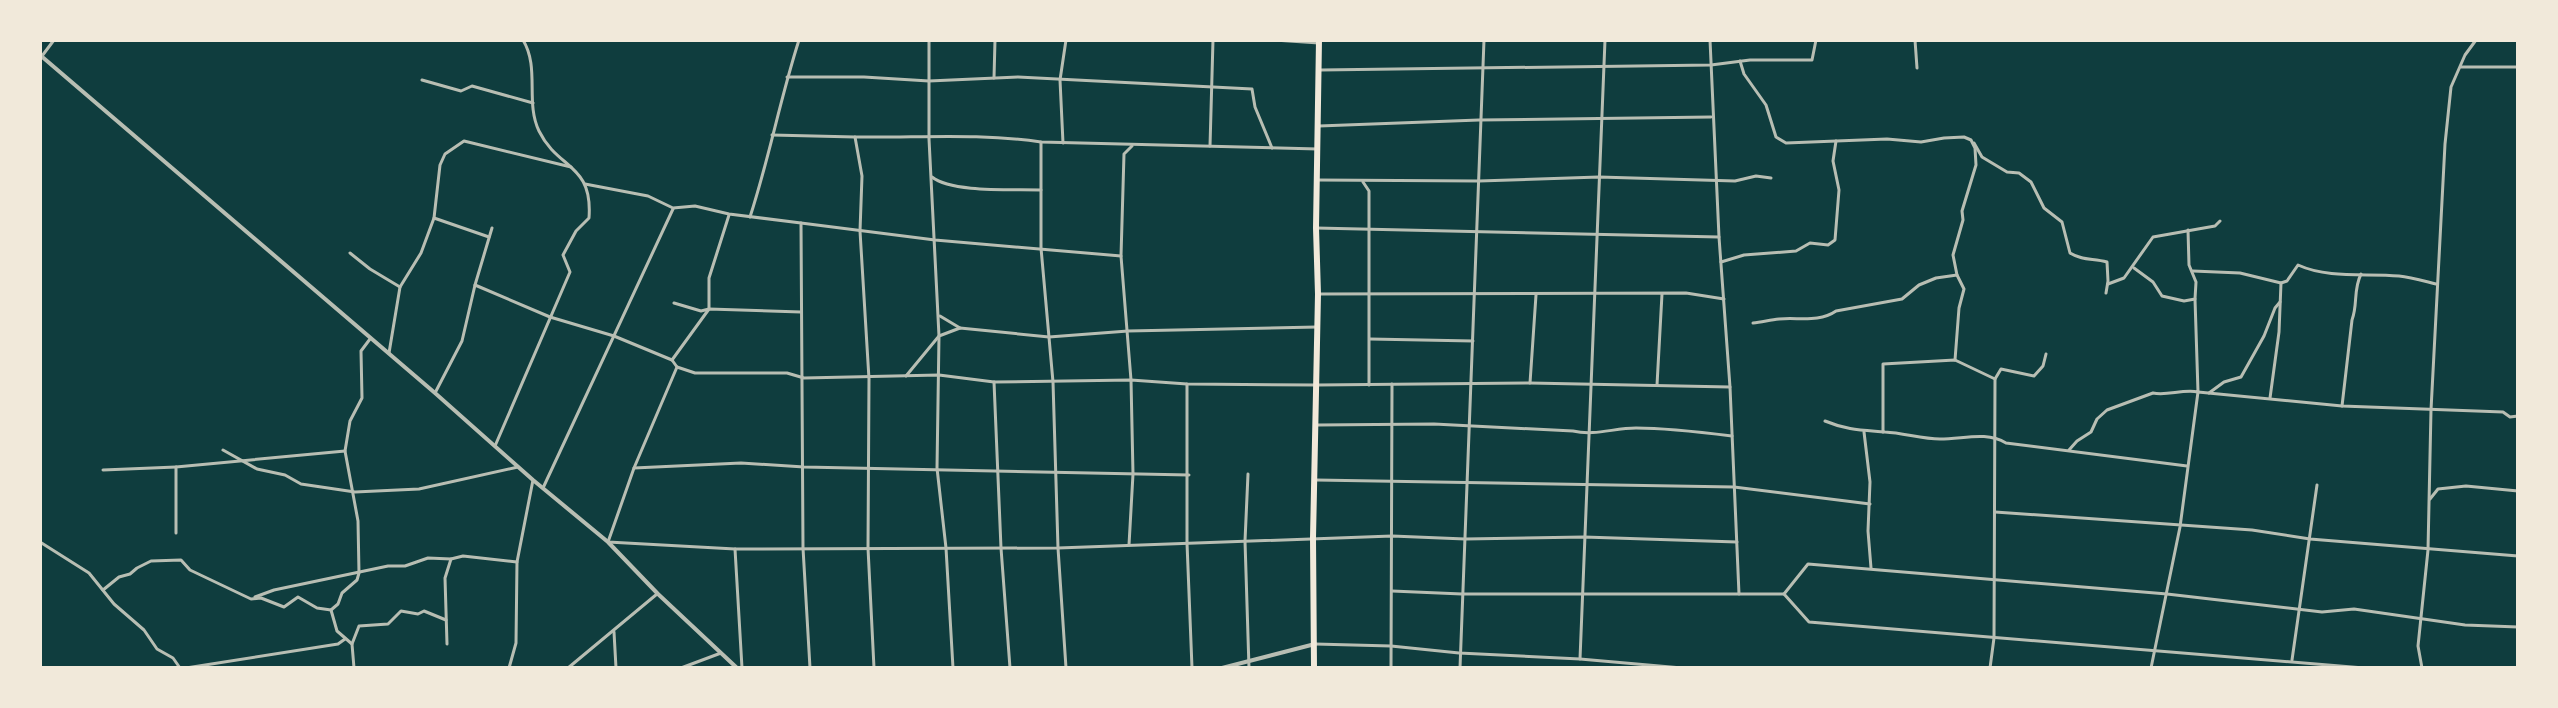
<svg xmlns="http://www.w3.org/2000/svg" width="2558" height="708" font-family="Signika,sans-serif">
  <rect width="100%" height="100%" fill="#0f3d3e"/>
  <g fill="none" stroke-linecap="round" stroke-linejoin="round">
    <g stroke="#b8beb3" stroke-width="3">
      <path d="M 929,40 L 929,139 L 939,336 L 937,468 L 946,548 L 953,668"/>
      <path d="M 1274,40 L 1319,43"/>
      <path d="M 1710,40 L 1719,237 L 1730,387 L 1739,594"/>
      <path d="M 1915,40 L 1917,68"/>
      <path d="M 42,56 L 54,40"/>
      <path d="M 1740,61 L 1744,74 L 1766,105 L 1776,137 L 1786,143 L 1887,139 L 1921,142 L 1944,138 L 1964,137 L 1971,140 L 1975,148 L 1976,165 L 1962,211 L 1963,220 L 1953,255 L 1957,275 L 1964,289 L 1959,308 L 1955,360"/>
      <path d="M 2461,67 L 2518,67"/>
      <path d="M 1321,70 L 1711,65 L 1750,60 L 1812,60 L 1816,40"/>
      <path d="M 787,77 L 864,77 L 929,81 L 1018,77 L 1252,89 L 1255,107 L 1272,148"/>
      <path d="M 994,78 L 995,40"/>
      <path d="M 422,80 L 461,91 L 472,86 L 533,103"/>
      <path d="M 1319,126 L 1479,120 L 1711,117"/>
      <path d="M 772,135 L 855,137"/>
      <path d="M 1041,142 L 1041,248 L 1053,382 L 1058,548 L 1066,668"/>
      <path d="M 1063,143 L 1060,80 L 1066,40"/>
      <path d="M 1974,143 L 1982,157 L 2007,172 L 2019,173 L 2031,182 L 2044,208 L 2062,222 L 2070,253 C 2083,261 2093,258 2107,262 L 2108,281 L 2106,293"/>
      <path d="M 1210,146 L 1213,40"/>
      <path d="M 932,177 C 952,193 1013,189 1041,190"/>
      <path d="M 1317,180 L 1479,181 L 1599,177 L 1735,181 L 1756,176 L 1771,178"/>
      <path d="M 1363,182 L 1369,191 L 1369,385"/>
      <path d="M 585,184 L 648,196 L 673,208 L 695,206 L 729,214 L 801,223 L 803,548 L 810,668"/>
      <path d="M 750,217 C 769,159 780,99 799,40"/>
      <path d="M 434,218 L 489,237"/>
      <path d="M 801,223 L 935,240 L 1121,256"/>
      <path d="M 1316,228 L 1719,237"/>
      <path d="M 350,253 L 370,269 L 400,287"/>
      <path d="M 1721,262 L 1744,255 L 1796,251 L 1810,243 L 1828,245 L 1835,240 L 1839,190 L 1833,161 L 1836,141"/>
      <path d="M 2134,268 L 2153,282 L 2162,296 L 2184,301 L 2195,299 L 2196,282 L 2189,265 L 2188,230"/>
      <path d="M 2193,271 L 2240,273 L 2281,283 L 2287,281 L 2298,265 C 2329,279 2365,273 2399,276 C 2411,277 2424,281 2436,284"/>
      <path d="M 2108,284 L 2124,278 L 2153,237 L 2215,226 L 2220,221"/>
      <path d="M 475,285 L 550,317 L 614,336 L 672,360 L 677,367 L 695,373 L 787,373 L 804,378 L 939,375 L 994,382 L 1131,380 L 1187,384 L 1317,385 L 1530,383 L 1730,387"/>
      <path d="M 1318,294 L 1686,293 L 1724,299"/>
      <path d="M 674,303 L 701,311 L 709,309 L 801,312"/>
      <path d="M 940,316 L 960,328"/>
      <path d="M 1753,323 C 1762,322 1770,320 1779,319 C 1798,317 1819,323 1836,311 L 1902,299 L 1919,285 L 1936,278 L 1957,275"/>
      <path d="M 1370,339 L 1473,341"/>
      <path d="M 389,353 L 400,287 L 421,253 L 434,218 L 440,165 L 445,154 L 464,141 L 571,167"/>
      <path d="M 672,360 L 709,309 L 709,278 L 729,215"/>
      <path d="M 677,367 L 634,468 L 608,542 L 735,549 L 1058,548 L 1392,536 L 1465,539 L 1584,537 L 1737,542"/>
      <path d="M 906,376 L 939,336 L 960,328 L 1049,337 L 1128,331 L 1317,327"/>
      <path d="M 1995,379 L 2001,369 L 2034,376 L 2043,366 L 2046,354"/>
      <path d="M 994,382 L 1001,548 L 1010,668"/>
      <path d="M 1530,383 L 1536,295"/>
      <path d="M 1187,384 L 1187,543 L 1192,668"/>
      <path d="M 1657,385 L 1662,294"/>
      <path d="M 435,393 L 462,341 L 475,285 L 492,228"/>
      <path d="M 2209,393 L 2224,382 L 2241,377 L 2264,336 L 2275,308 L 2280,302"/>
      <path d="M 2270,398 L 2279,332 L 2281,283"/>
      <path d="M 2342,406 L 2352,320 C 2358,304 2353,290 2361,274"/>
      <path d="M 1825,421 C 1846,430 1863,430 1885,432 C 1904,433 1922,439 1940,439 C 1964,439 1986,431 2006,443 L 2187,466"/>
      <path d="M 1318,425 L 1434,424 L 1573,431 C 1595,436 1614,428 1636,428 C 1668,428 1700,432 1732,436"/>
      <path d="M 1864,432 L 1870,482 L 1868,531 L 1871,568"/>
      <path d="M 1883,432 L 1883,364 L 1955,360 L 1995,379 L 1994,638 L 1990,668"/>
      <path d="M 495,446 L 570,272 L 563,255 L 576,231 L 589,218 C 593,163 558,170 539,131 C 525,102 540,68 523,40"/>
      <path d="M 223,450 L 257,469 L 285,475 L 301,484 L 355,492 L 419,489 L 518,467"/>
      <path d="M 2069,450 L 2077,441 L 2091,432 L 2097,419 L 2107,410 L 2153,393 C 2167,396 2183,389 2198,392 L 2195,299"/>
      <path d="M 634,468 L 741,463 L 804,467 L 1189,475"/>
      <path d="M 103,470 L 176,467"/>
      <path d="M 1248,474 L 1245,541 L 1249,668"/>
      <path d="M 1316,480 L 1734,487 L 1870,504"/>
      <path d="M 543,488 L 673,209"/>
      <path d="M 2430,499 L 2438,489 L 2466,486 L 2518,491"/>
      <path d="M 1995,512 L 2252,530 L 2310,539 L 2518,556"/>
      <path d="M 176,533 L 176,467 L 345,451"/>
      <path d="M 40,542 L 89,573 L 114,604 L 144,630 L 157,649 L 173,658 L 180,668"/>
      <path d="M 1129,545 L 1133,474 L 1131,380 L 1121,256 L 1124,154 L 1132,146"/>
      <path d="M 735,549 L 742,668"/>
      <path d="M 103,590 L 119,577 L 130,574 L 137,568 L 151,561 L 181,560 L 190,570 L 251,599 L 261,598 L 284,607 L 298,597 L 317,608 L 331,610 L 338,604 L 342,593 L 357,580 L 359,573 L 358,521 L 345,451 L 350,421 L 362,398 L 361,351 L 370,339"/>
      <path d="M 1392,591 L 1462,594 L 1784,594 L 1809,622 L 2364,668"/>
      <path d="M 1784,594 L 1808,564 L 2167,594 L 2322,612 L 2354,609 L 2465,625 L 2518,627"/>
      <path d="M 255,597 L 274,590 L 388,566 L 405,566 L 428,558 L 451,559 L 463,556 L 517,562"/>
      <path d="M 331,610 L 337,631 L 352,644 L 354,668"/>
      <path d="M 614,632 L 616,668"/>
      <path d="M 352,644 L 359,626 L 388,624 L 401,611 L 418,614 L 424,611 L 446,620"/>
      <path d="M 447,644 L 445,578 L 451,559"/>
      <path d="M 1315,644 L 1391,646 L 1459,653 L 1580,659 L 1682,668"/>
      <path d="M 1580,659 L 1605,40"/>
      <path d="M 2292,660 L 2317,485"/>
      <path d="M 186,668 L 338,644 L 345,639"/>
      <path d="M 509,668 L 516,643 L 517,562 L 533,480"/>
      <path d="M 568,668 L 657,594"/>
      <path d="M 681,668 L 721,653"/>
      <path d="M 874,668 L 868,548 L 869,379 L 860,231 L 862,176 L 855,137 C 917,138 980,133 1041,142 L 1318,149"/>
      <path d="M 1391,668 L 1392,384"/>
      <path d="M 1460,668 L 1484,40"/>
      <path d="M 2151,668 L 2180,527 L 2198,392 L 2342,406 L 2503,412 L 2510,417 L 2518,416"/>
      <path d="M 2422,668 L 2418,646 L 2428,550 L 2431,410 L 2445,144 L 2451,87 L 2465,55 L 2476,40"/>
    </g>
    <g stroke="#b8beb3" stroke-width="4">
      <path d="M 40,55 L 435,393 L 533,480 L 608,542 L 658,594 L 737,668"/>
      <path d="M 1222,668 L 1315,644"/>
    </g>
    <path stroke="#f1e9da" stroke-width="6" d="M 1314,668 L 1313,538 L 1318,294 L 1316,228 L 1319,40"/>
  </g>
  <rect width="2558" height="708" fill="none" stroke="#f1e9da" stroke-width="84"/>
</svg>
